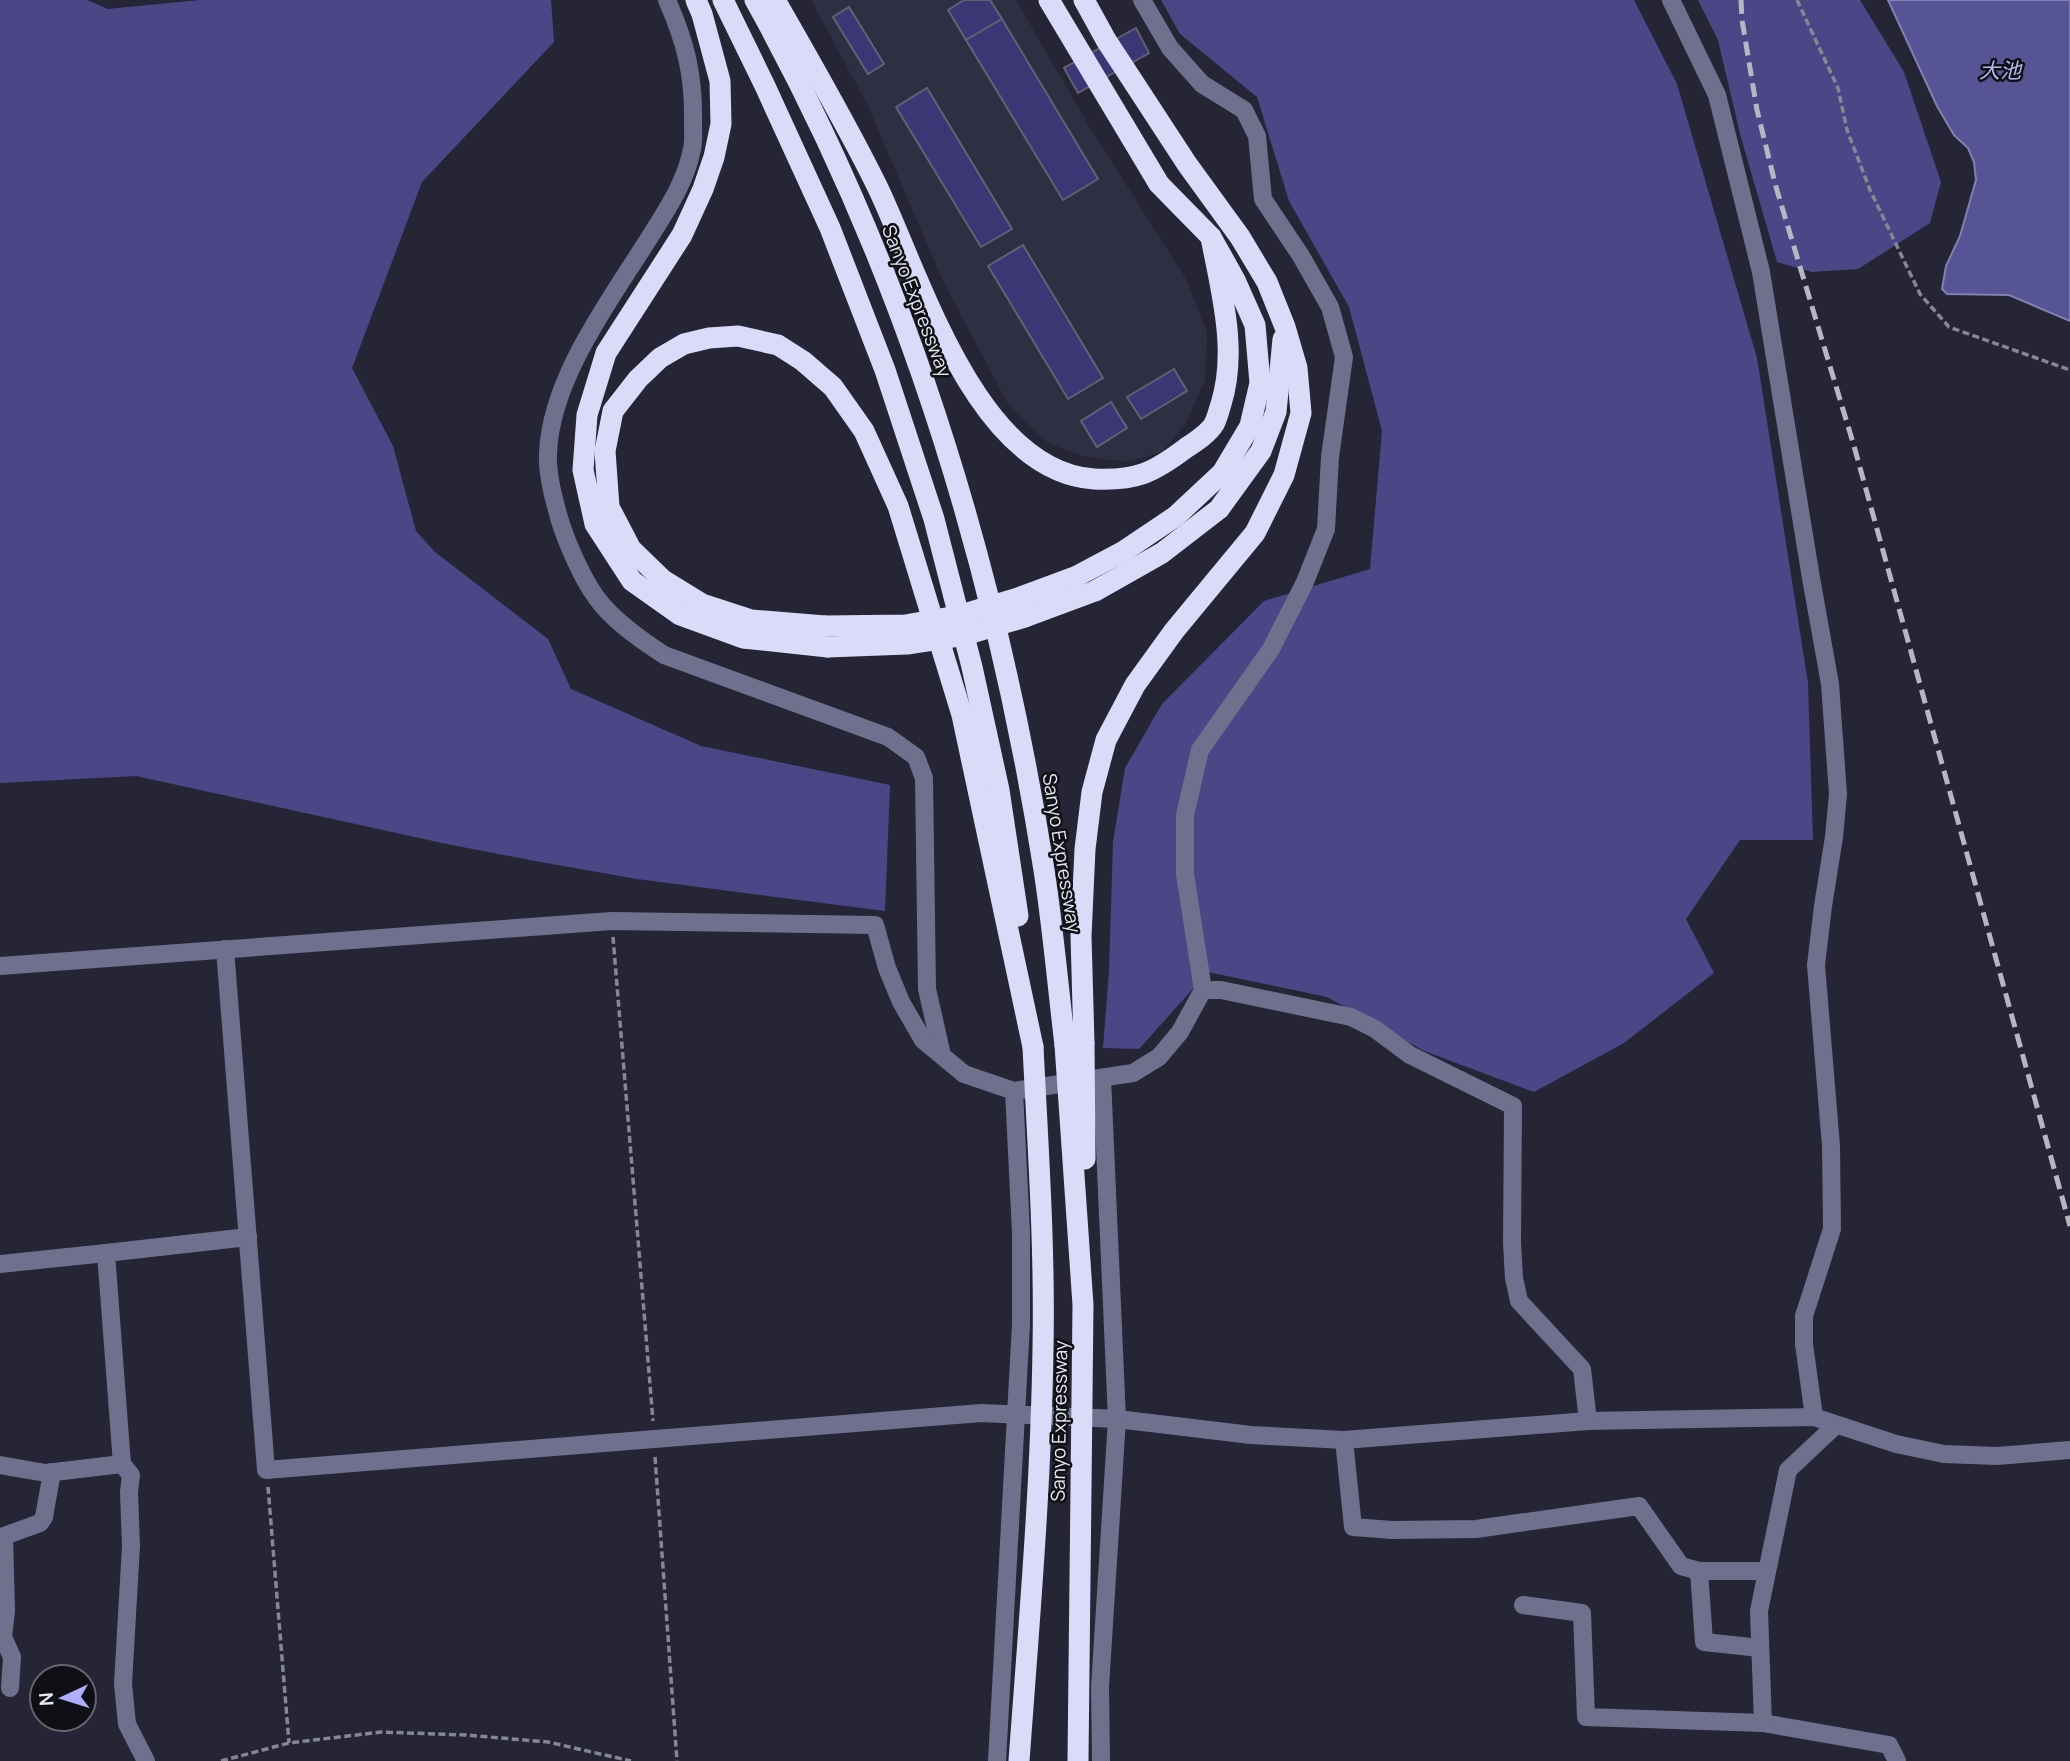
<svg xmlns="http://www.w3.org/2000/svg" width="2070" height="1761" font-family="Manrope,'Noto Sans JP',sans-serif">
  <rect width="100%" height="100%" fill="#252535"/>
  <path fill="#2f2f44" d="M 811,0 L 1016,0 L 1089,126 L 1186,279 L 1207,332 L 1205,380 L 1186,423 L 1162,452 L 1127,462 L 1086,457 L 1048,443 L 1009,406 L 943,281 L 867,104 Z"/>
  <g fill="#4b4787">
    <path d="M 0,0 L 87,0 L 108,9 L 200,0 L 551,0 L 554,42 L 422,182 L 352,368 L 393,446 L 416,531 L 435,552 L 548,639 L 571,689 L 701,746 L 890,785 L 885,911 L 637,879 L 535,861 L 442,843 L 136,776 L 0,783 Z"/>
    <path d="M 1161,0 L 1634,0 L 1677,84 L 1757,358 L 1808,683 L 1813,840 L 1740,840 L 1686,919 L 1714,973 L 1624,1043 L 1534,1092 L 1424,1051 L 1327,997 L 1208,972 L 1139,1049 L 1103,1048 L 1109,971 L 1113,842 L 1125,768 L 1162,704 L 1264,601 L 1370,569 L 1382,431 L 1349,307 L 1289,201 L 1257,97 L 1180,34 Z"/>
    <path d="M 1698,0 L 1860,0 L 1904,72 L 1941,182 L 1930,223 L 1858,269 L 1812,272 L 1777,262 L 1740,134 L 1718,40 Z"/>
  </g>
  <path fill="#575495" stroke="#8280b0" stroke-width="2" d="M 1888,0 L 2070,0 L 2070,321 L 2009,295 L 1947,294 L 1942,289 L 1946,266 L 1960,236 L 1976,180 L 1974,162 L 1968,148 L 1954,135 L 1937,106 Z"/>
  <g fill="#3c3675" stroke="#616173" stroke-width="2">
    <path d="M 964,0 L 990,0 L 1002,19 L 966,40 L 948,10 Z"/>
    <path d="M 849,7 L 884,64 L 868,74 L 833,17 Z"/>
    <path d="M 1002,19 L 1098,179 L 1063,200 L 966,40 Z"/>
    <path d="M 1136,28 L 1149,53 L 1078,93 L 1064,68 Z"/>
    <path d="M 927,88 L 1012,229 L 981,247 L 896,107 Z"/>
    <path d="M 1023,245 L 1103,378 L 1068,399 L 988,266 Z"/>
    <path d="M 1174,369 L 1187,391 L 1141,419 L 1127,397 Z"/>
    <path d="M 1111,402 L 1127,428 L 1097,447 L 1081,421 Z"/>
  </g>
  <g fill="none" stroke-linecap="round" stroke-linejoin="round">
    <g stroke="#868794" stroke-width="3.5" stroke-dasharray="7 3.5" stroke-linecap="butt">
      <path d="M 1797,0 L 1838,88 L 1847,130 L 1870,190 L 1920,294 L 1949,327 L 2070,370"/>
      <path d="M 613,937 L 653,1421"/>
      <path d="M 655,1457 L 677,1761"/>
      <path d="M 268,1487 L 289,1743"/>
      <path d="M 221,1761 L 289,1743 L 381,1732 L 466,1735 L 548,1742 L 631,1761"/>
    </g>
    <g stroke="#6f708e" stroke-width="18">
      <path d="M 667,0 C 686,43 694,76 693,123 C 693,131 694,141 692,149 C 686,181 668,208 651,235 C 612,298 551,377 548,453 C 547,475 554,500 560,521 C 567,543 582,578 596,597 C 612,620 641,640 664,655 L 888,737 L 916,757 L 924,778 L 927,989 L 942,1055"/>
      <path d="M 1671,0 L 1717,95 L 1761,272 L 1811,578 L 1830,684 L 1838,794 L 1834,837 L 1823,906 L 1816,965 L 1831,1146 L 1832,1229 L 1804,1316 L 1804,1344 L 1814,1417"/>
      <path d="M 225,949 L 266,1470 L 981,1413 L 1117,1419 L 1251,1435 L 1344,1440 L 1588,1421 L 1814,1417 L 1896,1444 L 1944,1454 L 1997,1456 L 2070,1450"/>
      <path d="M 0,966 L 612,921 L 875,925 L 887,968 L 901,1002 L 923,1040 L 964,1074 L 1014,1091 L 1133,1073 L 1159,1057 L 1180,1032 L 1203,990 L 1185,874 L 1185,815 L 1200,750 L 1271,649 L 1305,582 L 1326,529 L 1330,457 L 1344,357 L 1330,307 L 1301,256 L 1263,199 L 1257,136 L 1244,110 L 1202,84 L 1170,48 L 1142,0"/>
      <path d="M 1203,990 L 1221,990 L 1351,1017 L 1375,1029 L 1410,1055 L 1513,1106 L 1512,1243 L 1514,1278 L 1519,1301 L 1582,1369 L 1588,1421"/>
      <path d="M 0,1264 L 106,1253"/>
      <path d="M 1836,1425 L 1788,1470 L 1759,1611 L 1763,1723 L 1889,1745 L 1897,1761"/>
      <path d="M 1344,1440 L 1353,1527 L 1392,1530 L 1476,1529 L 1639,1506 L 1681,1566 L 1699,1571 L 1767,1571"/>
      <path d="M 122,1464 L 106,1253 L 248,1237"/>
      <path d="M 0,1465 L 46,1473 L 122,1464 L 131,1475 L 129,1492 L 131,1546 L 123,1684 L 127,1724 L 146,1761"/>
      <path d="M 1699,1571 L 1704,1642 L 1760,1648"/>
      <path d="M 1523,1605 L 1582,1613 L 1586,1717 L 1763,1723"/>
      <path d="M 10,1688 L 12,1657 L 3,1637 L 6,1611 L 4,1536 L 40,1523 L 44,1517 L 52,1472"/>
      <path d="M 997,1761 L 1021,1324 L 1021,1233 L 1014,1091"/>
      <path d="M 1101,1761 L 1100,1687 L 1117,1419 L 1102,1078"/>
    </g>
    <g stroke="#dadbf9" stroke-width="21">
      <path d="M 696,0 L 702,14 L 720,81 L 721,124 L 714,157 L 703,189 L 682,235 L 606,353 L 587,415 L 583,470 L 595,524 L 632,581 L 680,615 L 743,638 L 828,647"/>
      <path d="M 723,0 L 765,86 L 830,228 L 885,370 L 934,519 L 972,667 L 999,790 L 1018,916"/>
      <path d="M 755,0 C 905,269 996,567 1044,870 C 1053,928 1058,987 1065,1045"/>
      <path d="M 775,0 C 810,61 846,123 877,186 C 920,275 976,471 1094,479 C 1136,481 1153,473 1186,448 C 1195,442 1209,433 1214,424 C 1217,419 1219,410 1221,404 C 1238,350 1221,291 1211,237"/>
      <path d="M 1084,0 L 1106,40 L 1187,164 L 1240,237 L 1267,282 L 1285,327 L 1297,368 L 1301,413 L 1284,475 L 1255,533 L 1174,631 L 1135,685 L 1106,740 L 1092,792 L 1085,849 L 1081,936 L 1084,1043"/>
      <path d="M 1018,598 L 1077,576 L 1124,551 L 1176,516 L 1222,473 L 1250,426 L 1260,383 L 1255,325 L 1235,280 L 1211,237 L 1159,184 L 1049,0"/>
      <path d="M 1025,617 L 1095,591 L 1162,553 L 1219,509 L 1261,451 L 1276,412 L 1283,339"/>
      <path d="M 825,626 L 751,620 L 702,604 L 663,580 L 631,549 L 609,507 L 605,451 L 613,411 L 638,379 L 660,358 L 684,344 L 709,338 L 738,336 L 778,345 L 803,361 L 833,387 L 864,431 L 898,506 L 962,715 L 1033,1047"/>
    </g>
    <path stroke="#b7b7c3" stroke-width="5" stroke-dasharray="14 7" stroke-linecap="butt" d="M 1741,0 L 1742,20 L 1757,110 L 1776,187 L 1854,446 L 2070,1226"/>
    <g stroke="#dadbf9" stroke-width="21">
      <path d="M 825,626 L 905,625 L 957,616 L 1018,598"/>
      <path d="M 828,647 L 907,644 L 965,635 L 1025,617"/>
      <path d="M 1084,1043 L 1085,1159"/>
      <path d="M 1065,1045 L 1083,1305 L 1078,1761"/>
      <path d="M 1019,1761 C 1029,1624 1041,1486 1043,1348 C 1045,1248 1038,1147 1033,1047"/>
    </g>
  </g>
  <g text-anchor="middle" stroke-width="5" stroke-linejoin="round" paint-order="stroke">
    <g font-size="19" fill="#e5e6f0" stroke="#0f0f16">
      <text transform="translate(917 301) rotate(69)" y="7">Sanyo Expressway</text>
      <text transform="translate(1062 853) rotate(81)" y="7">Sanyo Expressway</text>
      <text transform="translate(1059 1421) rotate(-89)" y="7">Sanyo Expressway</text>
    </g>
    <g font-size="21" font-style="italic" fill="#b8b8f1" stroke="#0f0f16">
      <text x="2000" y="78">大池</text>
    </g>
  </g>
  <g transform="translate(63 1698) rotate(266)"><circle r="33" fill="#0f0f16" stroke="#65656d" stroke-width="2"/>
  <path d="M0-5L12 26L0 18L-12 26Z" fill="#afaefa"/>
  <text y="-10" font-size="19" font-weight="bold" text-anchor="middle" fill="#e5e6f0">N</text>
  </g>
</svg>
